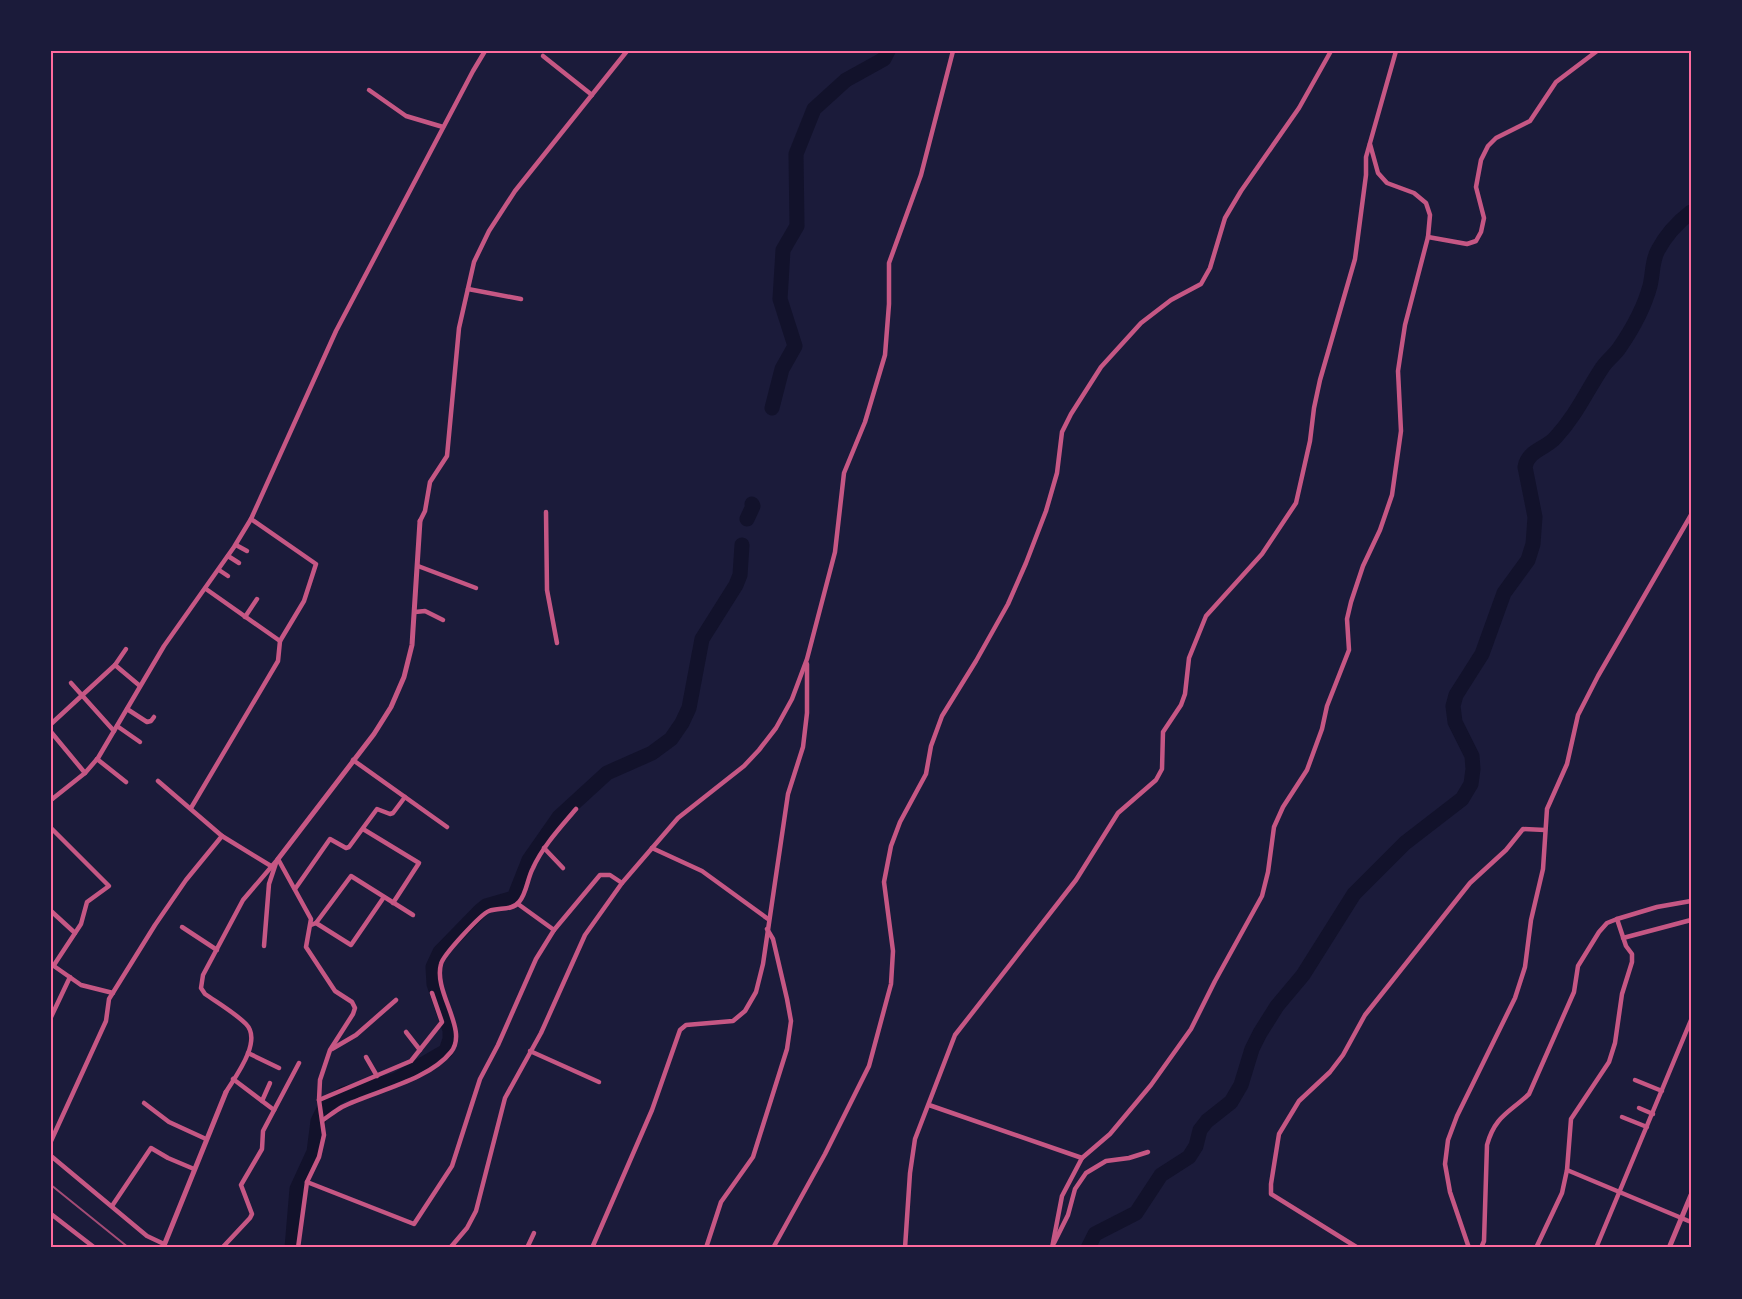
<svg xmlns="http://www.w3.org/2000/svg" width="1742" height="1299" font-family="'Playfair Display',serif">
  <rect width="100%" height="100%" fill="#1b1b3a"/>
  <g fill="none" stroke-linecap="round" stroke-linejoin="round">
    <g stroke="#12122b" stroke-width="15">
      <path d="M 772,408 L 782,369 L 795,346 L 780,299 L 783,250 L 797,226 L 796,154 L 814,109 L 846,80 L 884,59 L 888,51"/>
      <path d="M 747,519 L 753,506 L 752,504"/>
      <path d="M 292,1248 L 297,1189 L 314,1152 L 318,1121 L 326,1105 L 343,1094 L 396,1080 L 446,1051 L 450,1039 L 450,1030 L 434,984 L 433,967 L 440,952 L 481,910 L 486,906 L 514,898 L 529,860 L 559,817 L 607,773 L 652,753 L 671,739 L 682,723 L 689,708 L 702,639 L 736,585 L 740,575 L 742,545"/>
      <path d="M 1088,1248 L 1095,1234 L 1136,1213 L 1161,1175 L 1189,1157 L 1196,1146 L 1200,1130 L 1207,1121 L 1231,1102 L 1241,1085 L 1252,1049 L 1260,1033 L 1277,1006 L 1303,975 L 1354,894 L 1405,843 L 1462,799 L 1471,784 L 1473,769 L 1472,756 L 1455,722 L 1453,706 L 1456,695 L 1482,654 L 1504,593 L 1528,560 L 1533,544 L 1535,517 L 1525,467 C 1528,450 1546,449 1556,437 C 1577,414 1586,392 1602,368 C 1607,360 1615,355 1620,347 C 1633,328 1644,308 1650,286 C 1653,274 1652,260 1658,250 C 1666,235 1678,222 1691,212"/>
    </g>
    <g stroke="#c65784" stroke-width="4.5">
      <path d="M 543,56 L 592,95"/>
      <path d="M 369,90 L 406,116 L 443,127"/>
      <path d="M 1428,237 L 1467,244 L 1476,241 L 1481,232 L 1484,218 L 1476,187 L 1481,160 L 1488,146 L 1496,138 L 1530,121 L 1556,82 L 1597,51"/>
      <path d="M 468,289 L 521,299"/>
      <path d="M 546,512 L 547,590 L 557,643"/>
      <path d="M 420,521 L 425,511 L 430,482 L 447,456 L 459,328 L 474,262 L 489,231 L 515,191 L 627,51"/>
      <path d="M 236,545 L 247,551"/>
      <path d="M 228,556 L 239,563"/>
      <path d="M 418,566 L 476,588"/>
      <path d="M 219,570 L 228,576"/>
      <path d="M 206,589 L 280,641"/>
      <path d="M 415,612 L 425,611 L 443,620"/>
      <path d="M 245,617 L 257,599"/>
      <path d="M 115,665 L 140,686"/>
      <path d="M 71,683 L 114,731"/>
      <path d="M 127,709 L 147,722 L 151,721 L 154,717"/>
      <path d="M 51,724 L 115,665 L 126,649"/>
      <path d="M 117,726 L 140,742"/>
      <path d="M 51,732 L 85,773"/>
      <path d="M 97,759 L 126,782"/>
      <path d="M 353,760 L 447,827"/>
      <path d="M 158,781 L 222,836 L 271,866"/>
      <path d="M 51,800 L 85,773 L 98,758 L 164,646 L 234,547 L 251,519 L 336,331 L 473,71 L 485,51"/>
      <path d="M 191,808 L 278,661 L 280,641 L 304,601 L 316,564 L 251,519"/>
      <path d="M 51,828 L 109,886 L 87,902 L 81,924 L 54,965"/>
      <path d="M 363,829 L 419,863 L 393,903"/>
      <path d="M 544,848 L 563,868"/>
      <path d="M 652,848 L 702,871 L 768,919"/>
      <path d="M 295,889 L 330,839 L 346,848 L 349,847 L 377,809 L 390,814 L 393,813 L 405,797"/>
      <path d="M 518,904 L 554,930 L 600,875 L 610,875 L 622,883"/>
      <path d="M 51,911 L 75,933"/>
      <path d="M 316,923 L 351,945 L 384,897"/>
      <path d="M 311,925 L 316,923 L 351,876 L 413,915"/>
      <path d="M 182,927 L 217,950"/>
      <path d="M 1623,938 L 1691,920"/>
      <path d="M 264,946 L 269,884 L 276,863"/>
      <path d="M 51,964 L 81,985 L 113,993"/>
      <path d="M 51,1017 L 70,977"/>
      <path d="M 406,1032 L 420,1050"/>
      <path d="M 332,1049 L 356,1035 L 396,1000"/>
      <path d="M 530,1051 L 599,1082"/>
      <path d="M 248,1053 L 279,1068"/>
      <path d="M 366,1057 L 377,1076"/>
      <path d="M 233,1079 L 274,1110"/>
      <path d="M 1635,1080 L 1662,1091"/>
      <path d="M 226,1092 C 235,1077 263,1041 246,1024 C 235,1013 218,1003 205,994 L 201,988 L 203,975 L 243,900 L 278,859 L 311,919 L 306,947 L 335,991 L 352,1002 L 355,1008 L 353,1014 L 330,1050 L 320,1080 L 319,1100 L 324,1135 L 319,1157 L 307,1182 L 298,1248"/>
      <path d="M 319,1100 L 411,1061 L 442,1022 L 432,993"/>
      <path d="M 262,1101 L 270,1083"/>
      <path d="M 144,1103 L 169,1122 L 206,1139"/>
      <path d="M 929,1105 L 1082,1158"/>
      <path d="M 1639,1108 L 1653,1114"/>
      <path d="M 1622,1117 L 1647,1127"/>
      <path d="M 323,1120 C 329,1116 335,1111 342,1107 C 374,1091 428,1081 451,1052 C 469,1030 433,992 441,964 C 443,955 481,914 489,911 C 499,907 512,911 519,902 C 527,893 527,879 533,868 C 543,846 560,828 576,809"/>
      <path d="M 51,1141 L 106,1021 L 109,999 L 155,925 L 186,880 L 222,836"/>
      <path d="M 51,1156 L 147,1236 L 164,1244"/>
      <path d="M 1567,1170 L 1691,1222"/>
      <path d="M 307,1182 L 414,1224 L 452,1166 L 480,1079 L 498,1045 L 536,959 L 554,930"/>
      <path d="M 112,1206 L 151,1148 L 168,1158 L 194,1169"/>
      <path d="M 51,1214 L 95,1248"/>
      <path d="M 1054,1243 L 1068,1215 L 1075,1189 L 1086,1173 L 1106,1161 L 1129,1158 L 1148,1152"/>
      <path d="M 222,1248 L 250,1218 L 252,1214 L 241,1185 L 262,1149 L 263,1131 L 299,1063"/>
      <path d="M 450,1248 L 467,1228 L 476,1211 L 505,1098 L 541,1033 L 585,935 L 622,883 L 678,818 L 744,766 L 759,750 L 776,728 L 792,699 L 807,659 L 835,552 L 844,473 L 865,422 L 885,355 L 889,304 L 889,263 L 921,175 L 953,51"/>
      <path d="M 527,1248 L 534,1233"/>
      <path d="M 592,1248 L 652,1110 L 680,1030 L 686,1025 L 733,1021 L 745,1011 L 756,992 L 763,964 L 788,794 L 803,747 L 807,713 L 807,664"/>
      <path d="M 706,1248 L 721,1202 L 753,1157 L 787,1049 L 791,1021 L 787,999 L 773,939 L 767,929"/>
      <path d="M 773,1248 L 825,1154 L 869,1066 L 891,984 L 893,951 L 884,882 L 891,846 L 900,822 L 926,774 L 931,746 L 942,716 L 976,661 L 1008,604 L 1026,563 L 1046,511 L 1057,473 L 1062,432 L 1071,414 L 1101,367 L 1141,323 L 1171,300 L 1201,284 L 1210,268 L 1225,218 L 1241,191 L 1299,108 L 1331,51"/>
      <path d="M 905,1248 L 910,1173 L 915,1139 L 955,1035 L 1076,880 L 1118,813 L 1156,780 L 1162,769 L 1163,732 L 1181,705 L 1185,694 L 1189,658 L 1206,616 L 1262,554 L 1296,503 L 1310,441 L 1314,408 L 1320,380 L 1355,259 L 1366,175 L 1366,157 L 1396,51"/>
      <path d="M 1052,1248 L 1062,1196 L 1082,1158 L 1110,1134 L 1151,1085 L 1191,1029 L 1215,981 L 1262,896 L 1268,872 L 1274,827 L 1283,807 L 1307,770 L 1322,729 L 1327,706 L 1349,650 L 1347,619 L 1351,602 L 1363,566 L 1380,530 L 1392,495 L 1401,431 L 1398,371 L 1401,351 L 1405,325 L 1428,237 L 1430,215 L 1426,203 L 1414,193 L 1387,183 L 1378,173 L 1370,144"/>
      <path d="M 1358,1248 L 1271,1194 L 1271,1184 L 1279,1134 L 1299,1101 L 1330,1072 L 1343,1055 L 1365,1015 L 1470,883 L 1506,850 L 1523,829 L 1545,830"/>
      <path d="M 1469,1248 L 1450,1192 L 1445,1164 L 1448,1140 L 1457,1116 L 1515,998 L 1525,967 L 1531,920 L 1543,869 L 1547,809 L 1567,764 L 1578,715 L 1598,676 L 1691,515"/>
      <path d="M 1481,1248 L 1484,1241 L 1487,1145 C 1495,1116 1509,1113 1529,1094 L 1574,992 L 1578,966 L 1599,932 L 1607,923 L 1617,919 L 1657,907 L 1691,901"/>
      <path d="M 1536,1248 L 1562,1193 L 1567,1170 L 1571,1119 L 1609,1062 L 1615,1043 L 1622,994 L 1632,962 L 1632,954 L 1626,946 L 1617,919"/>
      <path d="M 1596,1248 L 1691,1020"/>
    </g>
    <g stroke="#c65784" stroke-width="5">
      <path d="M 278,859 L 374,734 L 391,707 L 404,677 L 412,645 L 420,521"/>
      <path d="M 163,1248 L 226,1092"/>
      <path d="M 1669,1248 L 1691,1195"/>
    </g>
    <path stroke="#a44b75" stroke-width="2" d="M 51,1185 L 129,1248"/>
  </g>
  <rect width="1742" height="1299" fill="none" stroke="#1b1b3a" stroke-width="105"/>
  <rect x="52" y="52" width="1638" height="1194" fill="none" stroke="#ff6b9d" stroke-width="2"/>
</svg>
